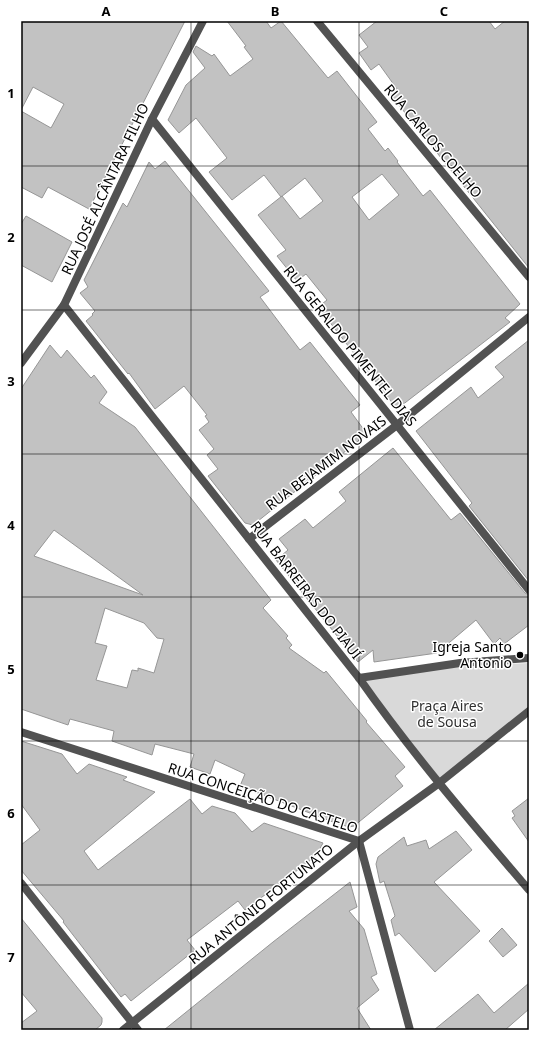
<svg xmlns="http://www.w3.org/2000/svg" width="550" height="1051" font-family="'Noto Sans',sans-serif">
  <rect width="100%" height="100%" fill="#fff"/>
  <path fill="#d9d9d9" d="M 529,663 L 529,706 L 439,780 L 355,676 L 482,665 Z"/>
  <g fill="#c2c2c2" stroke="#969696" fill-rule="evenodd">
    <path d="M 21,21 L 185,21 L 89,209 L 48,187 L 42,198 L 21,187 L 21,111 L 51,128 L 64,104 L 33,87 L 21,110 Z"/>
    <path d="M 227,21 L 266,21 L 271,28 L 281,21 L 328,78 L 337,71 L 377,122 L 368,129 L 385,151 L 388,148 L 398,161 L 397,162 L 423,196 L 430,190 L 520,304 L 505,318 L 510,322 L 397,409 L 318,307 L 327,300 L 306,274 L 297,281 L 277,256 L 286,250 L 258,215 L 282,196 L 300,219 L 323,201 L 305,178 L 281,197 L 264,175 L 232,200 L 209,172 L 227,158 L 196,118 L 179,133 L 168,120 L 186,85 L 205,68 L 193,52 L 196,46 L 212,56 L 214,54 L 230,76 L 253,59 L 244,47 L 246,46 ZM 382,174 L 399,195 L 369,220 L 352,197 Z"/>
    <path d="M 377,21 L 489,21 L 495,29 L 505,21 L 529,21 L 529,268 L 390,94 L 397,89 L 379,64 L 371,70 L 359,53 L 368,47 L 359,35 Z"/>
    <path d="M 165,161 L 269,291 L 260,297 L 300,350 L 310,342 L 360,405 L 351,412 L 367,434 L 253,525 L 245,523 L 208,476 L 218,469 L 207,455 L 214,449 L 199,430 L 209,422 L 205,416 L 207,415 L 184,386 L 155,409 L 129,373 L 128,374 L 86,321 L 93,315 L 92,314 L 95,311 L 80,293 L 88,287 L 84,280 L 123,203 L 127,207 L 149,162 L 155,169 Z"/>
    <path d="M 26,216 L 72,242 L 52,282 L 21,265 L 21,224 Z"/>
    <path d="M 529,340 L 529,581 L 469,506 L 472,503 L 416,431 L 471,387 L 478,398 L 504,377 L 495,367 Z"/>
    <path d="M 50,345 L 61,358 L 67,350 L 91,378 L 94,375 L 107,392 L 99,403 L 135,427 L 271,600 L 263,608 L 288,636 L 286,638 L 292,645 L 289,648 L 324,673 L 326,671 L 367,721 L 366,722 L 405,767 L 395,776 L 403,786 L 354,826 L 349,827 L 333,822 L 240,786 L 245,774 L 215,760 L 210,774 L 190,767 L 194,754 L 155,744 L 152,755 L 112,741 L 114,731 L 70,719 L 68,725 L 21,709 L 21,389 ZM 54,530 L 143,595 L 34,556 ZM 105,608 L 144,623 L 157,638 L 164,639 L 154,673 L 138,668 L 138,671 L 132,670 L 127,688 L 96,680 L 107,646 L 95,643 Z"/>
    <path d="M 393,448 L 451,520 L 460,513 L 525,593 L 529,595 L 529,625 L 504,644 L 500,638 L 494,644 L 476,620 L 437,653 L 374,662 L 373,650 L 358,662 L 276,560 L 288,550 L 279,539 L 305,519 L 313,528 L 346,501 L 339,492 Z"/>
    <path d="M 21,741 L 62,754 L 77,774 L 89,764 L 127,777 L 123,780 L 155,792 L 84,851 L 98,870 L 190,799 L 202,814 L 212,806 L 235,813 L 252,832 L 264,823 L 323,843 L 316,856 L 245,910 L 238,901 L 187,940 L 195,950 L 131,1001 L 125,994 L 121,997 L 63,922 L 64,921 L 21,870 L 21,845 L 40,830 L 21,804 Z"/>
    <path d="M 529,798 L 529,842 L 512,818 L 515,816 L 512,811 Z"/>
    <path d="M 456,831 L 472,850 L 434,882 L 480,931 L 435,972 L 399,933 L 395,936 L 391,920 L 395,916 L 384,881 L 380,883 L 376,864 L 378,857 L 404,837 L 407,846 L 426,840 L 429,849 Z"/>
    <path d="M 350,882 L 357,907 L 349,911 L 364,929 L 377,974 L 371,977 L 379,990 L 357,1008 L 371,1030 L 164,1030 L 273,942 Z"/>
    <path d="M 21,918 L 102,1018 L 102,1022 L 101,1025 L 95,1030 L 21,1030 L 21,1023 L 37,1011 L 21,992 Z"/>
    <path d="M 502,928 L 517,945 L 503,957 L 489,941 Z"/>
    <path d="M 529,983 L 529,1009 L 505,1030 L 434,1030 L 478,994 L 494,1013 Z"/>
  </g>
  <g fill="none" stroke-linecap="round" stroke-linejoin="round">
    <g stroke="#525252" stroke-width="8">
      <path d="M 317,21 L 529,277"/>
      <path d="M 152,119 L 529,590"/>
      <path d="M 64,305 L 359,678 C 411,752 470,821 529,890"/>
      <path d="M 21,363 L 64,305 L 152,119 L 203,21"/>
      <path d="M 249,539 L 397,425 L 529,317"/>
      <path d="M 359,678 L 460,663 L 529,658"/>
      <path d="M 21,732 L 359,841 L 410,1030"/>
      <path d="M 21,883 L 138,1030"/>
      <path d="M 123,1030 L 359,841 L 438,784 L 529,711"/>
    </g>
  </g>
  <path fill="none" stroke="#000" stroke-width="1" stroke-opacity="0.55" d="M 191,21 L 191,1030M 359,21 L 359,1030M 21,166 L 529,166M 21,310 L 529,310M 21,454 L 529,454M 21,597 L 529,597M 21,741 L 529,741M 21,885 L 529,885"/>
  <circle fill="#000" stroke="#fff" stroke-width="1.5" cx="520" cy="655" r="4"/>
  <g text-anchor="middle" stroke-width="3" stroke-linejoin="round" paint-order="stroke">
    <g font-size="14" fill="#000" stroke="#fff">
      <text transform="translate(433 141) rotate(50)" y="5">RUA CARLOS COELHO</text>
      <text transform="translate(105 189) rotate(-65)" y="5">RUA JOSÉ ALCÂNTARA FILHO</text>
      <text transform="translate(350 346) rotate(51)" y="5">RUA GERALDO PIMENTEL DIAS</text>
      <text transform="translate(326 463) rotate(-37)" y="5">RUA BEJAMIM NOVAIS</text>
      <text transform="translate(306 590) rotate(52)" y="5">RUA BARREIRAS DO PIAUÍ</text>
      <text transform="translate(263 798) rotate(18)" y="5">RUA CONCEIÇÃO DO CASTELO</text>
      <text transform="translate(261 904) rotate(-39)" y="5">RUA ANTÔNIO FORTUNATO</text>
    </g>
    <g font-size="14" fill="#000" stroke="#fff" text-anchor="end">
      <text x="512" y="652">Igreja Santo<tspan x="512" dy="16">Antonio</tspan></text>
    </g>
    <g font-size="14" fill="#303030" stroke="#fff">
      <text x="447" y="711">Praça Aires<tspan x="447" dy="16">de Sousa</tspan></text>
    </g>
  </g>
  <rect width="550" height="1051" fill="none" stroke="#ffffff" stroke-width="44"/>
  <rect x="22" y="22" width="506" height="1007" fill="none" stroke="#000" stroke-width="1.5"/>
  <g font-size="13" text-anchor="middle" font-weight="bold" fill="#000">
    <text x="106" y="16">A</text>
    <text x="275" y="16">B</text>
    <text x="444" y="16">C</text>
    <text x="11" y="98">1</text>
    <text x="11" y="242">2</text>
    <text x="11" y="386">3</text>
    <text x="11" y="530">4</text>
    <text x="11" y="674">5</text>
    <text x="11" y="818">6</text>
    <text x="11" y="962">7</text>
  </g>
</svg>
